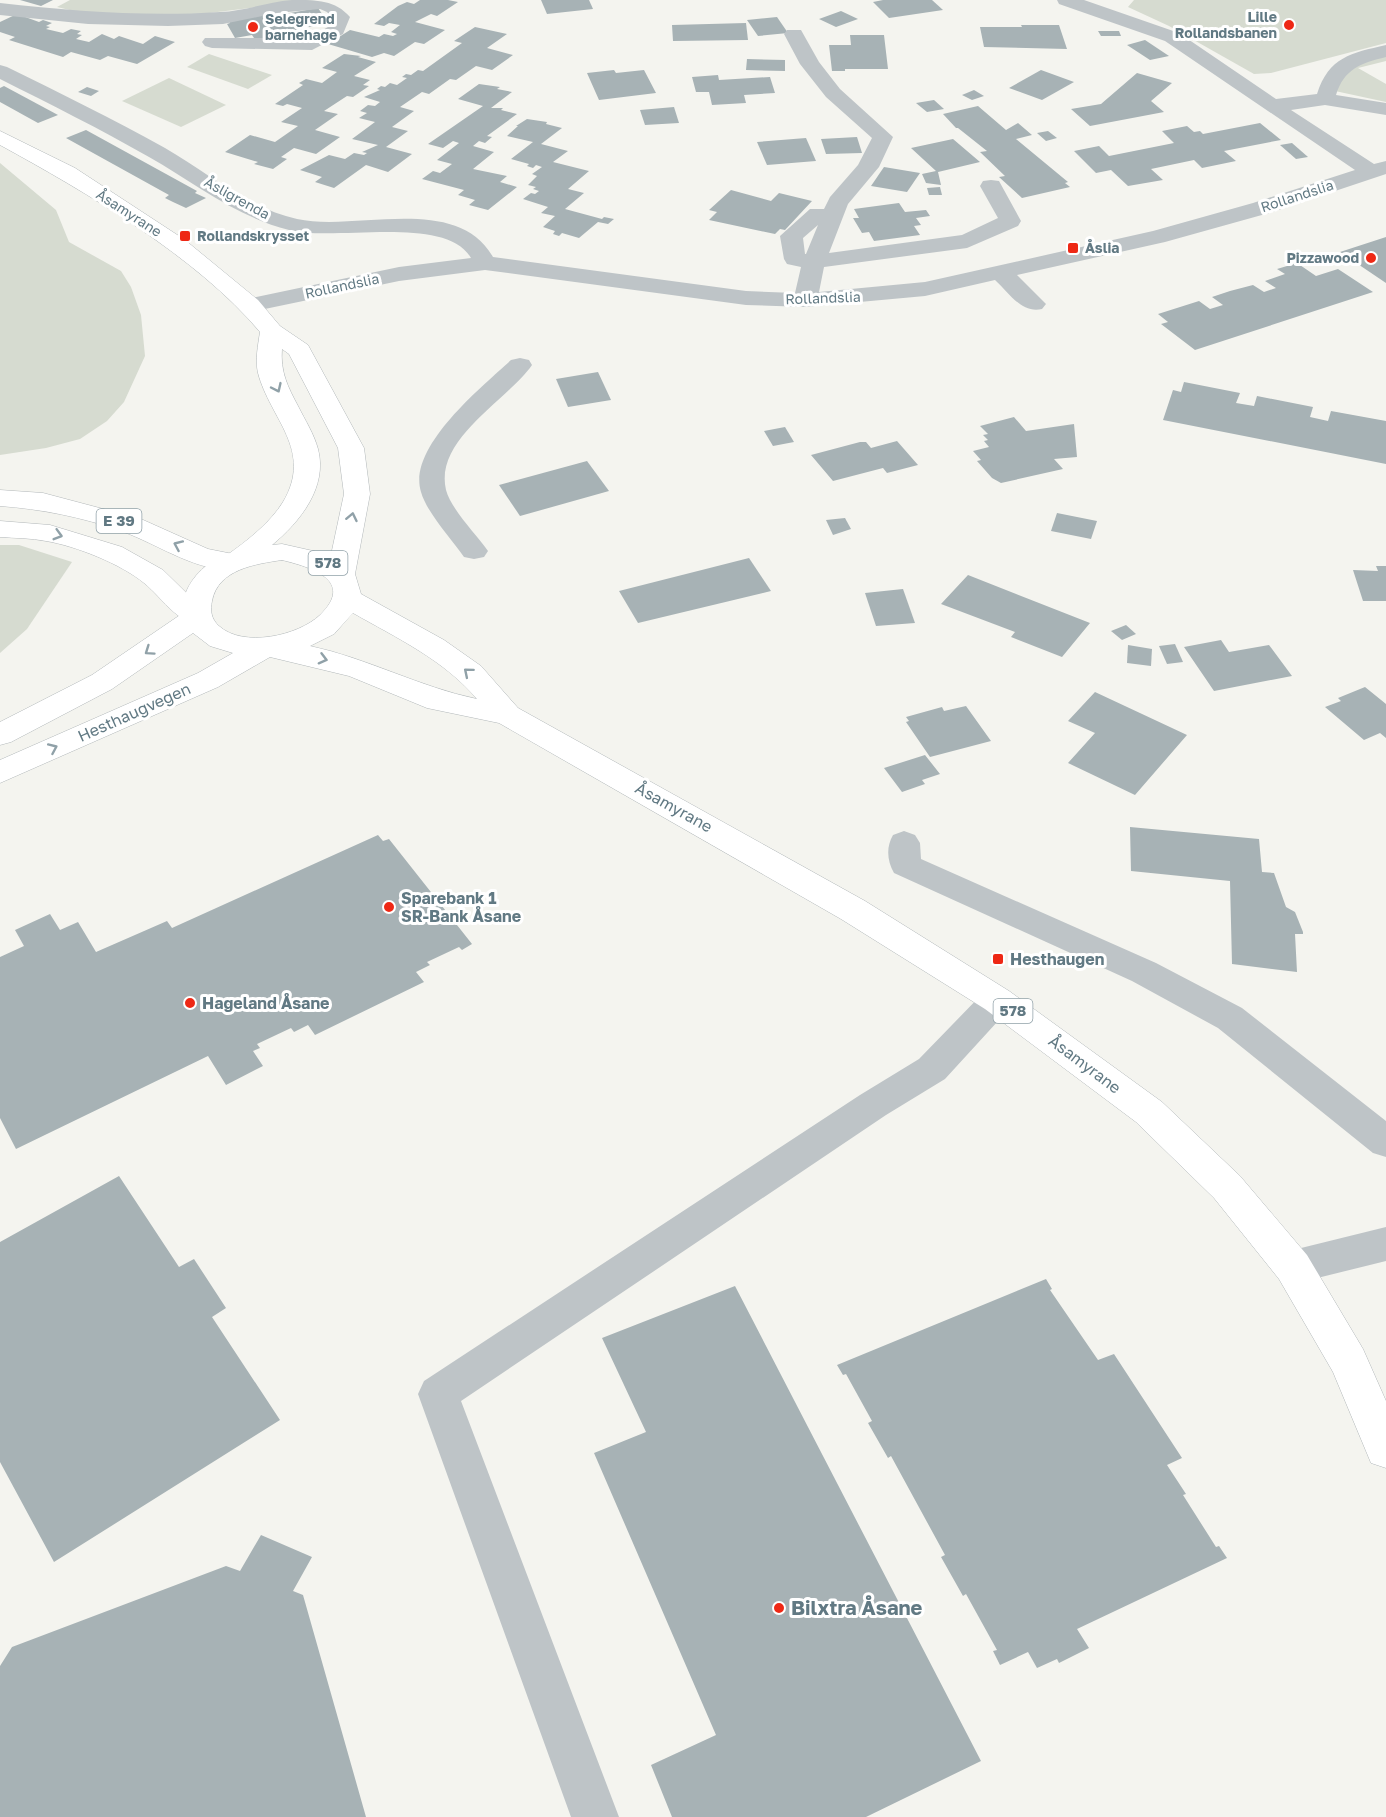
<svg xmlns="http://www.w3.org/2000/svg" width="1386" height="1817" font-family="'Golos Text',sans-serif">
  <rect width="100%" height="100%" fill="#f4f4ef"/>
  <g fill="#d6dbd0">
    <path d="M 70,0 L 315,0 L 169,18 L 78,12 L 57,7 Z"/>
    <path d="M 1134,0 L 1386,0 L 1386,43 L 1271,73 L 1254,74 L 1169,26 L 1128,7 Z"/>
    <path d="M 209,54 L 272,75 L 248,89 L 187,67 Z"/>
    <path d="M 1386,54 L 1386,61 L 1358,68 L 1386,84 L 1386,102 L 1335,91 L 1343,68 Z"/>
    <path d="M 169,78 L 226,105 L 181,127 L 122,101 Z"/>
    <path d="M 0,163 L 56,210 L 69,242 L 121,271 L 131,287 L 141,315 L 145,356 L 124,402 L 107,421 L 80,439 L 46,448 L 0,455 Z"/>
    <path d="M 0,545 L 19,545 L 72,562 L 27,629 L 0,653 Z"/>
  </g>
  <g fill="#a7b2b5">
    <path d="M 20,0 L 53,0 L 41,6 Z"/>
    <path d="M 420,0 L 448,0 L 458,2 L 437,16 L 431,14 L 415,22 L 445,30 L 424,44 L 415,42 L 394,56 L 384,53 L 372,57 L 328,44 L 350,30 L 379,37 L 384,34 L 393,36 L 397,34 L 391,32 L 400,25 L 389,23 L 384,26 L 374,24 L 398,6 L 407,2 L 414,4 Z"/>
    <path d="M 541,0 L 589,0 L 593,9 L 547,14 Z"/>
    <path d="M 883,0 L 932,0 L 943,10 L 889,18 L 873,2 Z"/>
    <path d="M 318,8 L 329,24 L 303,28 L 307,35 L 256,41 L 252,35 L 235,38 L 227,24 L 230,23 L 228,20 L 265,14 L 267,17 Z"/>
    <path d="M 841,11 L 858,19 L 836,27 L 819,19 Z"/>
    <path d="M 17,14 L 39,22 L 43,20 L 52,23 L 46,26 L 50,27 L 46,29 L 63,33 L 71,29 L 81,31 L 77,34 L 82,35 L 76,39 L 89,42 L 102,34 L 114,39 L 119,36 L 143,44 L 155,36 L 175,42 L 137,64 L 108,56 L 100,60 L 71,52 L 63,57 L 9,40 L 15,37 L 0,32 L 0,22 Z"/>
    <path d="M 777,17 L 788,33 L 758,36 L 747,20 Z"/>
    <path d="M 746,23 L 748,40 L 673,41 L 672,25 Z"/>
    <path d="M 1021,25 L 1059,25 L 1067,49 L 984,47 L 980,27 L 1022,27 Z"/>
    <path d="M 475,27 L 507,34 L 487,48 L 513,55 L 492,70 L 476,66 L 456,80 L 450,79 L 429,94 L 422,92 L 400,107 L 414,111 L 392,127 L 408,131 L 386,147 L 412,154 L 388,172 L 366,165 L 334,188 L 315,182 L 322,177 L 300,170 L 329,155 L 345,159 L 354,153 L 364,155 L 367,153 L 362,152 L 378,145 L 352,139 L 375,122 L 359,118 L 367,113 L 360,111 L 368,105 L 375,106 L 380,102 L 364,97 L 380,90 L 377,89 L 381,86 L 385,87 L 390,83 L 397,85 L 407,78 L 402,77 L 406,74 L 411,75 L 418,70 L 423,71 L 462,43 L 454,41 Z"/>
    <path d="M 1098,31 L 1119,31 L 1121,36 L 1101,36 Z"/>
    <path d="M 850,35 L 884,35 L 888,69 L 845,69 L 845,71 L 832,71 L 829,45 L 851,45 Z"/>
    <path d="M 1145,40 L 1169,56 L 1150,60 L 1127,45 Z"/>
    <path d="M 344,54 L 361,56 L 358,57 L 376,62 L 354,76 L 370,80 L 363,85 L 369,86 L 353,97 L 347,96 L 324,111 L 338,114 L 315,130 L 340,137 L 316,154 L 294,148 L 281,157 L 287,159 L 273,169 L 254,164 L 258,162 L 225,152 L 250,135 L 275,142 L 298,126 L 281,122 L 302,108 L 287,104 L 283,106 L 275,104 L 303,85 L 299,83 L 306,79 L 322,83 L 337,72 L 322,68 Z"/>
    <path d="M 747,59 L 785,60 L 785,71 L 746,70 Z"/>
    <path d="M 614,70 L 616,73 L 644,70 L 656,93 L 599,100 L 587,73 Z"/>
    <path d="M 1041,70 L 1074,82 L 1042,100 L 1009,88 Z"/>
    <path d="M 1137,73 L 1172,83 L 1151,101 L 1164,112 L 1090,126 L 1071,109 L 1101,104 Z"/>
    <path d="M 718,75 L 719,80 L 770,77 L 775,93 L 744,95 L 746,103 L 712,105 L 709,92 L 696,92 L 692,77 Z"/>
    <path d="M 479,84 L 500,87 L 497,89 L 512,92 L 491,108 L 503,108 L 501,110 L 517,114 L 487,136 L 492,137 L 485,143 L 479,141 L 473,146 L 494,152 L 473,169 L 507,176 L 500,182 L 517,187 L 488,210 L 469,205 L 475,200 L 458,195 L 464,190 L 422,179 L 433,171 L 440,173 L 452,164 L 437,160 L 459,143 L 453,141 L 443,148 L 428,144 L 483,106 L 458,99 Z"/>
    <path d="M 4,86 L 58,115 L 38,123 L 0,102 L 0,88 Z"/>
    <path d="M 87,87 L 99,91 L 91,96 L 78,92 Z"/>
    <path d="M 974,90 L 984,96 L 972,100 L 962,95 Z"/>
    <path d="M 934,100 L 944,109 L 927,112 L 916,103 Z"/>
    <path d="M 978,106 L 1006,130 L 1018,123 L 1032,135 L 1016,139 L 1068,182 L 1065,183 L 1070,187 L 1022,198 L 999,177 L 1005,176 L 980,152 L 987,151 L 958,128 L 956,128 L 943,114 Z"/>
    <path d="M 674,107 L 679,123 L 645,125 L 640,110 Z"/>
    <path d="M 527,119 L 547,122 L 546,124 L 562,128 L 541,144 L 568,151 L 553,162 L 589,171 L 568,189 L 584,193 L 565,209 L 602,219 L 604,217 L 614,219 L 608,224 L 598,222 L 579,238 L 562,233 L 559,236 L 553,234 L 555,231 L 543,227 L 555,216 L 541,213 L 548,207 L 523,199 L 531,193 L 535,194 L 539,191 L 533,189 L 536,187 L 528,185 L 537,176 L 532,174 L 542,167 L 536,165 L 533,168 L 527,166 L 529,164 L 511,159 L 533,142 L 507,136 L 518,126 L 516,126 Z"/>
    <path d="M 1260,123 L 1281,140 L 1224,151 L 1236,161 L 1202,168 L 1194,160 L 1151,169 L 1163,180 L 1128,186 L 1111,170 L 1096,173 L 1074,151 L 1099,146 L 1109,156 L 1174,143 L 1162,131 L 1187,126 L 1194,132 L 1200,131 L 1203,134 Z"/>
    <path d="M 86,130 L 197,191 L 195,193 L 206,198 L 186,208 L 173,202 L 165,198 L 169,195 L 66,138 Z"/>
    <path d="M 1048,131 L 1057,138 L 1046,141 L 1037,133 Z"/>
    <path d="M 857,137 L 862,153 L 826,154 L 821,139 Z"/>
    <path d="M 806,138 L 816,161 L 767,165 L 757,142 Z"/>
    <path d="M 953,139 L 980,162 L 938,172 L 941,185 L 926,183 L 922,174 L 936,171 L 911,148 Z"/>
    <path d="M 1292,143 L 1308,157 L 1296,159 L 1280,145 Z"/>
    <path d="M 884,167 L 920,173 L 907,192 L 871,186 Z"/>
    <path d="M 940,187 L 942,195 L 929,195 L 927,188 Z"/>
    <path d="M 731,190 L 771,201 L 779,193 L 812,201 L 785,230 L 780,229 L 775,234 L 709,220 L 717,212 L 709,210 Z"/>
    <path d="M 899,203 L 905,212 L 926,210 L 930,216 L 916,218 L 921,225 L 914,226 L 920,235 L 874,241 L 869,232 L 862,233 L 853,218 L 859,218 L 854,209 Z"/>
    <path d="M 1386,237 L 1386,283 L 1340,252 Z"/>
    <path d="M 1297,263 L 1316,276 L 1338,269 L 1373,292 L 1195,350 L 1161,324 L 1168,322 L 1158,314 L 1199,301 L 1210,309 L 1223,305 L 1212,297 L 1230,291 L 1253,285 L 1264,292 L 1276,288 L 1265,281 L 1285,274 L 1277,269 Z"/>
    <path d="M 598,372 L 611,400 L 568,407 L 556,379 Z"/>
    <path d="M 1184,382 L 1240,393 L 1236,403 L 1254,406 L 1257,396 L 1313,407 L 1310,417 L 1328,421 L 1331,411 L 1386,421 L 1386,464 L 1163,420 L 1173,390 L 1181,392 Z"/>
    <path d="M 1014,417 L 1026,431 L 1074,424 L 1077,457 L 1054,459 L 1063,469 L 1001,483 L 992,478 L 977,461 L 981,460 L 973,451 L 989,447 L 984,441 L 988,440 L 983,435 L 988,434 L 980,426 Z"/>
    <path d="M 785,427 L 794,442 L 773,446 L 764,431 Z"/>
    <path d="M 897,441 L 918,465 L 887,473 L 883,468 L 833,481 L 811,455 L 860,442 L 866,442 L 871,448 Z"/>
    <path d="M 587,461 L 609,491 L 520,516 L 499,485 Z"/>
    <path d="M 1057,513 L 1097,521 L 1091,539 L 1051,531 Z"/>
    <path d="M 845,518 L 851,529 L 833,535 L 826,520 Z"/>
    <path d="M 749,558 L 771,591 L 638,623 L 619,591 Z"/>
    <path d="M 1376,566 L 1386,566 L 1386,601 L 1363,601 L 1353,570 L 1378,571 Z"/>
    <path d="M 968,575 L 1090,623 L 1062,657 L 1011,637 L 1015,632 L 941,604 Z"/>
    <path d="M 903,589 L 915,623 L 876,626 L 865,593 Z"/>
    <path d="M 1126,625 L 1136,634 L 1122,640 L 1111,631 Z"/>
    <path d="M 1221,640 L 1229,652 L 1269,645 L 1292,676 L 1214,691 L 1184,647 Z"/>
    <path d="M 1175,644 L 1183,662 L 1167,664 L 1159,646 Z"/>
    <path d="M 1128,645 L 1152,649 L 1151,666 L 1127,663 Z"/>
    <path d="M 1365,687 L 1386,704 L 1386,738 L 1380,733 L 1364,740 L 1325,707 L 1341,701 L 1338,698 Z"/>
    <path d="M 1095,692 L 1187,735 L 1135,795 L 1068,763 L 1095,733 L 1068,721 Z"/>
    <path d="M 966,706 L 991,741 L 930,757 L 906,722 L 909,721 L 906,717 L 942,707 L 944,711 Z"/>
    <path d="M 925,755 L 940,774 L 922,780 L 925,784 L 902,792 L 884,768 Z"/>
    <path d="M 1130,827 L 1259,839 L 1262,872 L 1274,873 L 1286,907 L 1295,912 L 1303,932 L 1303,934 L 1295,934 L 1297,972 L 1232,964 L 1230,881 L 1131,871 Z"/>
    <path d="M 378,835 L 383,841 L 389,839 L 472,944 L 462,950 L 459,947 L 427,962 L 430,965 L 416,972 L 424,982 L 315,1035 L 308,1025 L 294,1032 L 291,1028 L 257,1044 L 260,1048 L 253,1051 L 263,1066 L 226,1085 L 208,1056 L 16,1149 L 0,1118 L 0,957 L 24,946 L 15,930 L 50,914 L 60,930 L 78,922 L 96,952 L 167,921 L 172,928 Z"/>
    <path d="M 119,1176 L 179,1267 L 194,1259 L 226,1308 L 212,1317 L 280,1420 L 54,1562 L 0,1462 L 0,1242 Z"/>
    <path d="M 1046,1279 L 1052,1289 L 1050,1290 L 1098,1360 L 1114,1354 L 1182,1458 L 1167,1465 L 1186,1494 L 1183,1495 L 1216,1547 L 1219,1546 L 1227,1558 L 1077,1629 L 1089,1648 L 1059,1663 L 1057,1659 L 1037,1668 L 1028,1652 L 1000,1665 L 993,1651 L 997,1650 L 966,1594 L 963,1596 L 941,1557 L 945,1555 L 891,1456 L 888,1458 L 868,1423 L 872,1421 L 846,1374 L 843,1375 L 837,1365 Z"/>
    <path d="M 735,1286 L 981,1761 L 866,1817 L 672,1817 L 651,1765 L 716,1735 L 594,1453 L 646,1432 L 602,1338 Z"/>
    <path d="M 261,1535 L 312,1557 L 293,1591 L 303,1595 L 366,1817 L 0,1817 L 0,1666 L 12,1647 L 226,1566 L 240,1571 Z"/>
  </g>
  <g fill="none" stroke-linecap="round" stroke-linejoin="round">
    <defs>
      <path id="major" d="M 0,131 L 75,168 L 185,240 L 258,300 L 280,326 L 308,345 L 364,448 L 370,494 L 355,574 L 361,594 L 444,640 L 481,666 L 518,708 L 865,901 L 1009,991 L 1162,1102 L 1240,1176 L 1307,1255 L 1363,1349 L 1386,1401 L 1386,1468 L 1371,1463 L 1333,1372 L 1279,1279 L 1214,1198 L 1136,1122 L 985,1009 L 841,919 L 499,723 L 427,708 L 349,676 L 270,657 L 218,687 L 0,783 L 0,760 L 198,673 L 233,653 L 210,646 L 193,633 L 112,689 L 11,742 L 0,745 L 0,722 L 92,675 L 183,613 C 181,593 194,574 210,563 C 215,560 222,558 227,555 C 246,542 271,522 283,502 C 314,450 270,419 258,373 C 255,360 258,345 260,332 C 197,257 86,192 0,145 ZM 282,349 L 289,354 L 338,448 L 344,494 L 331,555 L 282,544 L 272,545 C 300,522 328,487 318,449 C 314,434 305,420 298,406 C 288,387 280,372 282,349 ZM 282,560 C 310,567 356,580 320,615 C 298,636 243,648 219,626 C 211,619 210,610 212,601 C 218,569 256,564 282,560 ZM 353,613 C 397,638 444,660 477,699 C 419,687 367,658 310,646 L 334,634 Z"/>
      <g id="highway">
        <path d="M 0,490 L 43,493 L 141,519 L 208,549 L 243,556 L 247,562 L 243,568 C 204,578 157,543 121,531 C 82,517 41,509 0,506 Z"/>
        <path d="M 0,521 L 50,525 L 122,547 L 163,570 L 211,617 L 207,623 C 181,630 163,598 144,583 C 121,564 76,546 46,541 C 31,538 15,538 0,537 Z"/>
      </g>
    </defs>
    <use href="#major" stroke="#b2b8ba" stroke-width="1"/>
    <use href="#highway" stroke="#b3b8ba" stroke-width="1"/>
    <g fill="#bec4c7" fill-rule="evenodd">
      <path d="M 292,0 C 318,0 335,0 350,17 L 343,34 L 312,50 L 212,48 L 205,46 L 202,42 L 205,38 L 308,38 L 328,27 L 331,17 L 327,12 L 320,9 L 277,13 L 223,24 L 168,26 L 88,24 L 0,15 L 0,3 C 73,11 146,17 220,12 C 244,11 268,2 292,0 Z"/>
      <path d="M 1057,0 L 1084,0 L 1179,33 L 1276,99 L 1317,94 C 1329,57 1351,53 1386,45 L 1386,57 C 1361,63 1344,69 1336,95 L 1386,103 L 1386,115 L 1325,105 L 1291,110 L 1374,164 L 1386,161 L 1386,174 L 1269,213 L 1165,242 L 1017,275 L 1046,304 L 1042,309 C 1022,314 1009,293 995,280 L 925,296 L 805,307 L 746,305 L 485,270 L 399,281 L 250,312 L 242,310 L 238,305 L 242,300 L 399,267 L 471,258 C 446,214 334,242 289,230 C 236,217 195,183 149,157 C 100,129 50,104 0,79 L 0,65 L 7,67 C 60,93 113,119 165,148 C 207,172 248,208 297,219 C 356,232 456,193 493,257 L 746,291 L 795,293 L 801,267 L 787,264 L 784,259 L 780,236 L 810,209 L 824,209 L 830,197 L 858,165 L 872,138 L 826,97 L 800,64 L 784,34 L 787,30 L 801,30 L 819,62 L 840,89 L 893,137 L 879,167 L 848,204 L 829,253 L 962,235 L 998,218 L 980,186 L 983,181 L 991,180 L 999,181 L 1021,221 L 1018,226 L 967,248 L 824,267 L 819,292 L 925,282 L 1153,231 L 1253,203 L 1355,170 L 1165,41 L 1059,4 ZM 818,225 L 806,254 L 805,254 L 803,238 Z"/>
      <path d="M 520,358 L 529,360 L 532,365 C 508,400 434,439 446,490 C 451,509 476,534 488,551 L 484,557 L 474,559 L 464,557 C 451,538 427,513 421,492 C 407,447 482,387 511,360 Z"/>
      <path d="M 904,831 L 915,835 L 920,843 L 921,859 L 1156,963 L 1242,1008 L 1386,1121 L 1386,1157 L 1373,1153 L 1218,1028 L 1132,981 L 894,873 C 887,861 886,847 893,835 Z"/>
      <path d="M 997,987 L 1009,991 L 1014,1000 L 1009,1009 L 945,1079 L 886,1115 L 461,1401 L 619,1817 L 571,1817 L 418,1394 L 424,1381 L 860,1095 L 919,1059 L 985,991 Z"/>
      <path d="M 1386,1227 L 1386,1261 L 1293,1284 L 1279,1279 L 1274,1267 L 1279,1255 L 1293,1250 Z"/>
    </g>
    <use href="#major" fill="#fff" fill-rule="evenodd"/>
    <use href="#highway" fill="#fff" fill-rule="evenodd"/>
  </g>
  <defs><path id="oneway-chevron" d="M-2-3.5L2.5 0L-2 3.5" fill="none" stroke-width="1.6" stroke-linecap="round" stroke-linejoin="round" transform="scale(1.5)"/></defs>
  <g stroke="#90a1a8">
    <use href="#oneway-chevron" transform="translate(277 388) rotate(65)"/>
    <use href="#oneway-chevron" transform="translate(352 517) rotate(-78)"/>
    <use href="#oneway-chevron" transform="translate(58 535) rotate(16)"/>
    <use href="#oneway-chevron" transform="translate(178 545) rotate(-156)"/>
    <use href="#oneway-chevron" transform="translate(149 651) rotate(145)"/>
    <use href="#oneway-chevron" transform="translate(323 659) rotate(15)"/>
    <use href="#oneway-chevron" transform="translate(468 672) rotate(-140)"/>
    <use href="#oneway-chevron" transform="translate(53 748) rotate(-24)"/>
  </g>
  <g fill="#ee2815" stroke="#fff" stroke-width="2">
    <circle cx="1289" cy="25" r="6"/>
    <circle cx="253" cy="27" r="6"/>
    <rect x="179" y="230" width="12" height="12" rx="3"/>
    <rect x="1067" y="242" width="12" height="12" rx="3"/>
    <circle cx="1371" cy="258" r="6"/>
    <circle cx="389" cy="907" r="6"/>
    <rect x="992" y="953" width="12" height="12" rx="3"/>
    <circle cx="190" cy="1003" r="6"/>
    <circle cx="779" cy="1608" r="6"/>
  </g>
  <g text-anchor="middle" stroke-width="6" stroke-linejoin="round" paint-order="stroke">
    <g font-size="14" font-weight="bold" fill="#617983" stroke="#fff" text-anchor="start">
      <text x="1277" y="22" text-anchor="end">Lille<tspan x="1277" dy="16">Rollandsbanen</tspan></text>
      <text x="265" y="24">Selegrend<tspan x="265" dy="16">barnehage</tspan></text>
      <text x="197" y="241">Rollandskrysset</text>
      <text x="1085" y="253">Åslia</text>
      <text x="1359" y="263" text-anchor="end">Pizzawood</text>
    </g>
    <g font-size="14" fill="#617983" stroke="#fff">
      <text transform="translate(1297 196) rotate(-18)" y="5">Rollandslia</text>
      <text transform="translate(237 198) rotate(29)" y="5">Åsligrenda</text>
      <text transform="translate(129 213) rotate(33)" y="5">Åsamyrane</text>
      <text transform="translate(342 286) rotate(-12)" y="5">Rollandslia</text>
      <text transform="translate(823 298) rotate(-2)" y="5">Rollandslia</text>
    </g>
    <g fill="#fff" stroke="#90a1a8" stroke-width="1.5">
      <rect x="96.5" y="509" width="45" height="24" rx="4.5"/>
      <rect x="308.5" y="551" width="39" height="24" rx="4.5"/>
      <rect x="993.5" y="999" width="39" height="24" rx="4.5"/>
    </g>
    <g font-size="15" font-weight="bold" fill="#617983">
      <text x="119" y="526">E 39</text>
      <text x="328" y="568">578</text>
      <text x="1013" y="1016">578</text>
    </g>
    <g font-size="16" fill="#617983" stroke="#fff">
      <text transform="translate(134 712) rotate(-24)" y="6">Hesthaugvegen</text>
      <text transform="translate(674 807) rotate(29)" y="6">Åsamyrane</text>
      <text transform="translate(1085 1064) rotate(37)" y="6">Åsamyrane</text>
    </g>
    <g font-size="16" font-weight="bold" fill="#617983" stroke="#fff" text-anchor="start">
      <text x="401" y="904">Sparebank 1<tspan x="401" dy="18">SR-Bank Åsane</tspan></text>
      <text x="1010" y="965">Hesthaugen</text>
      <text x="202" y="1009">Hageland Åsane</text>
    </g>
    <g font-size="20" font-weight="bold" fill="#617983" stroke="#fff" text-anchor="start">
      <text x="791" y="1615">Bilxtra Åsane</text>
    </g>
  </g>
</svg>
